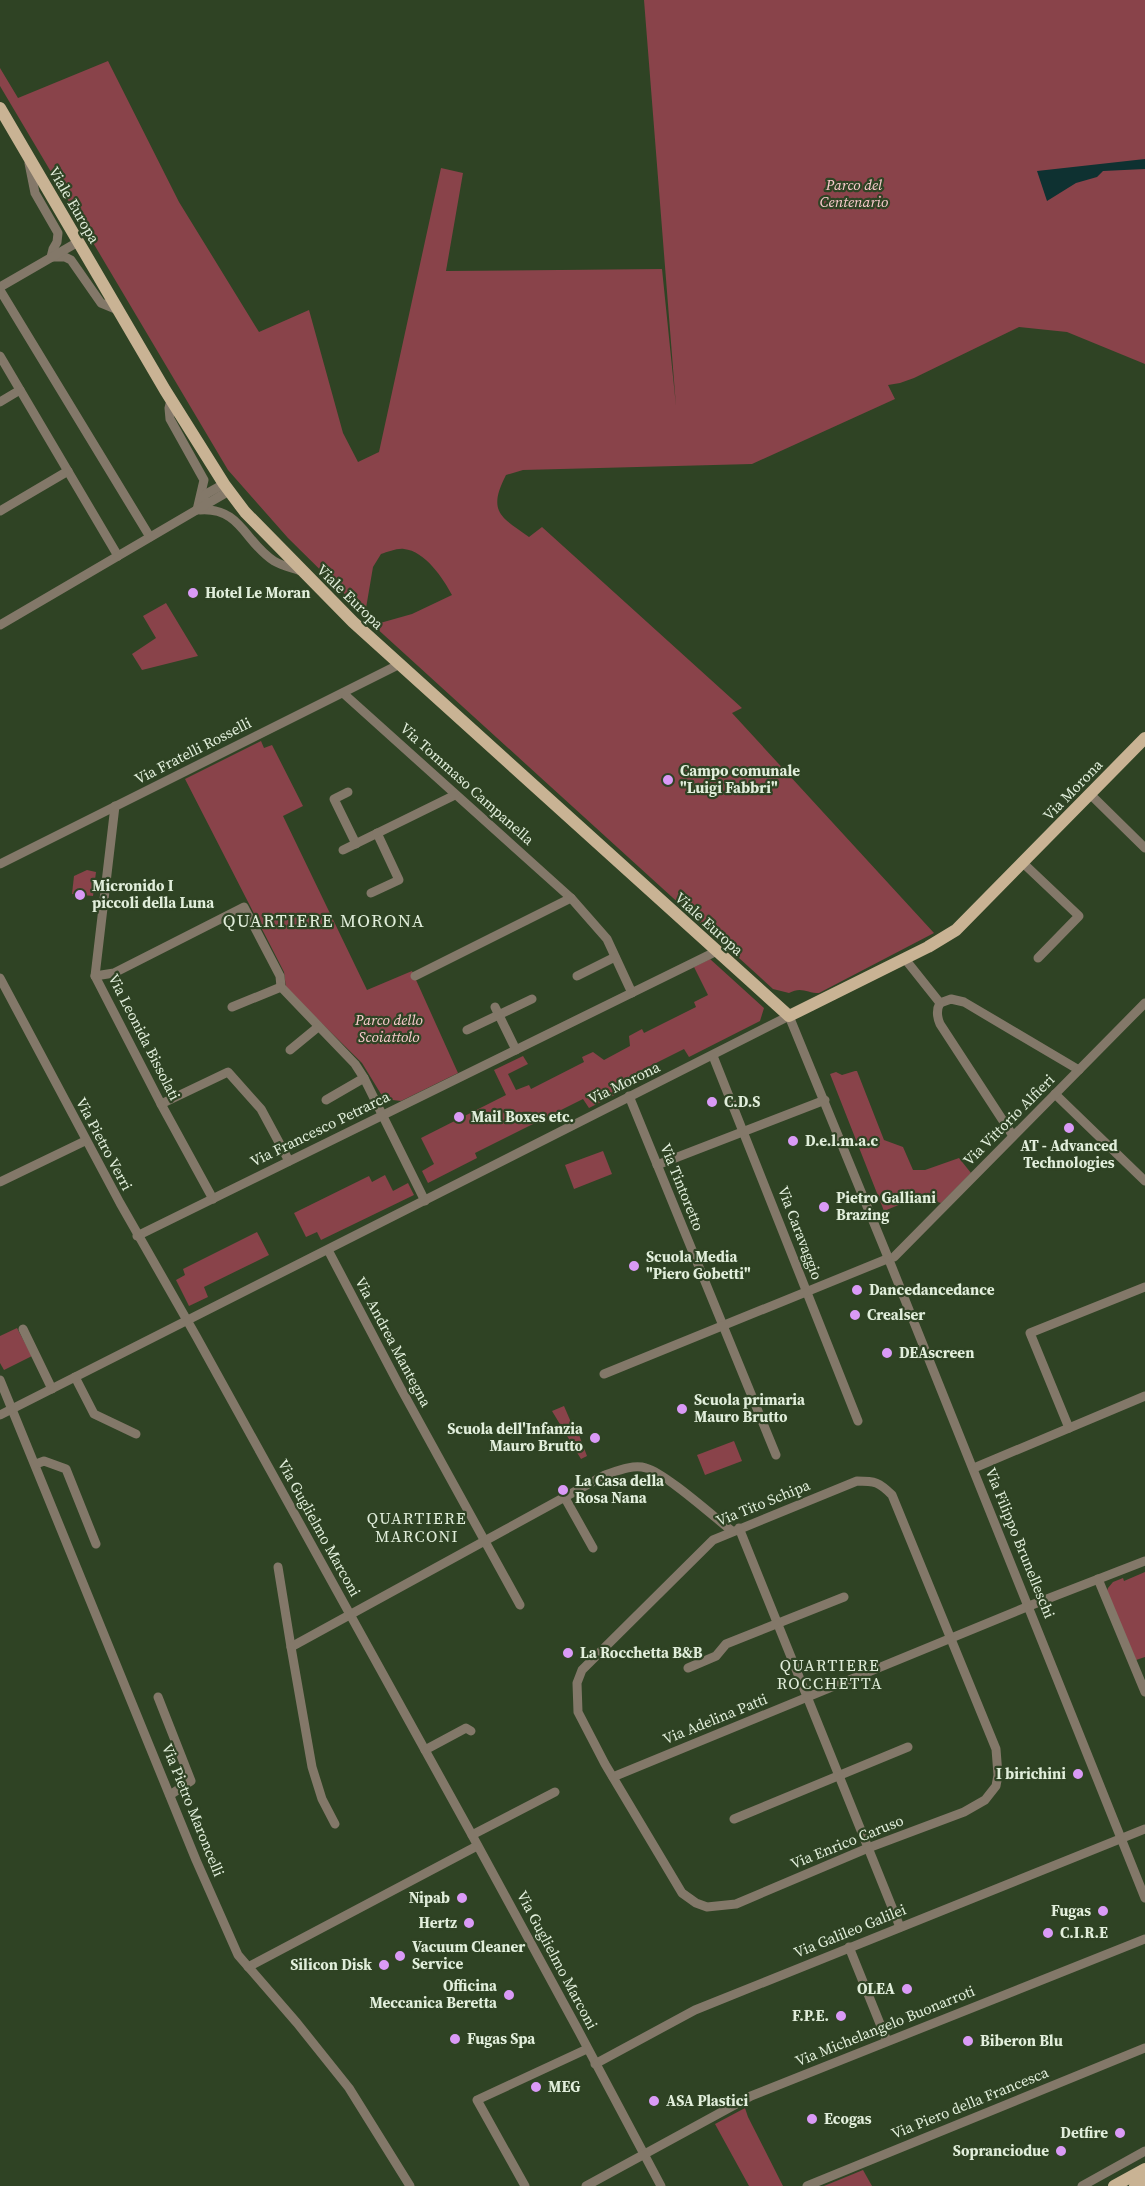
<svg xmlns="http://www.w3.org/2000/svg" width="1145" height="2186" font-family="'Source Serif 4',serif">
  <rect width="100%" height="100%" fill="#2f4324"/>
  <g fill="#89434a">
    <path d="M 644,0 L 1145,0 L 1145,364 L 1067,332 L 1019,327 L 914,378 L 900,383 L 888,385 L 895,399 L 752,464 L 523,470 L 506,475 C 487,512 501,517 529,537 L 542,527 L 742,708 L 732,713 L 934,933 L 819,993 C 807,993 801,986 789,993 L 773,989 L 373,625 L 412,614 L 452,595 C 443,578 425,551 404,549 C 397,548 388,552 381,554 L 373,567 L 365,614 L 288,538 L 228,470 L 0,86 L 0,68 L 18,98 L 108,61 L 179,202 L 259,332 L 309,310 L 343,433 L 358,462 L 379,452 L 441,168 L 463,173 L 446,271 L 662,269 L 676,406 Z"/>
    <path d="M 166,603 L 198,656 L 142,670 L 132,654 L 156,638 L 143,616 Z"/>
    <path d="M 261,741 L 264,748 L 272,745 L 303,806 L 283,816 L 367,990 L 412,971 L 458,1073 L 401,1101 L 384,1099 L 362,1063 L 286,988 L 284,972 L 185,779 Z"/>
    <path d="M 87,870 L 96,872 L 93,896 L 72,894 L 74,876 Z"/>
    <path d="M 710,959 L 764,1008 L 760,1021 L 689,1057 L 684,1049 L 636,1073 L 640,1082 L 589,1108 L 583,1099 L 475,1153 L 477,1158 L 428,1183 L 422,1171 L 434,1164 L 421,1138 L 506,1095 L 494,1070 L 523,1056 L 528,1064 L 508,1074 L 516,1090 L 529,1085 L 531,1089 L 584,1062 L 582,1057 L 593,1052 L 604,1060 L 630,1046 L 629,1036 L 642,1029 L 644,1033 L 696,1007 L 694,1002 L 708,995 L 694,967 Z"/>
    <path d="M 855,1071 L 857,1071 L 884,1140 L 903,1147 L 913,1170 L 925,1170 L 959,1158 L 971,1173 L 941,1203 L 931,1200 L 928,1193 L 884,1211 L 830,1074 L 836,1072 L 842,1075 Z"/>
    <path d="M 603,1151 L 612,1174 L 574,1189 L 565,1165 Z"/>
    <path d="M 385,1175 L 393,1191 L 408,1183 L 414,1195 L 321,1240 L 317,1232 L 306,1237 L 294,1213 L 369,1176 L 372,1182 Z"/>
    <path d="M 257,1232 L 269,1255 L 204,1287 L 208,1297 L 189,1306 L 176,1280 L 185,1275 L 183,1269 Z"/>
    <path d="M 17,1328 L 32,1356 L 4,1370 L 0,1363 L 0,1336 Z"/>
    <path d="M 564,1406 L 573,1427 L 576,1427 L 587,1456 L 581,1459 L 552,1411 Z"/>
    <path d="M 734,1441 L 742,1461 L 705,1475 L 697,1455 Z"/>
    <path d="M 1145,1572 L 1145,1657 L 1136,1660 L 1107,1591 L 1108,1588 L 1113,1582 L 1123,1578 L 1124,1581 Z"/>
    <path d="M 745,2108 L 748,2117 L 783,2186 L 749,2186 L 715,2124 Z"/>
    <path d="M 863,2170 L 872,2186 L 824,2186 Z"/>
  </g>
  <path fill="#0e3131" d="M 1145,159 L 1145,169 L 1103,171 L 1097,177 L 1076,183 L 1047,201 L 1037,171 Z"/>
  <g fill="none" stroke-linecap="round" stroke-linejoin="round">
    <g stroke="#837869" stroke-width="9">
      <path d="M 29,163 L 35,193 L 58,233 L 57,242 L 53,249 L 51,257"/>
      <path d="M 51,257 L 65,257 L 71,260 L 101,303 L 118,310"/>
      <path d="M 0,287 L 78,242"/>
      <path d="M 0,290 L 150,537"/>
      <path d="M 0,356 L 118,556"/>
      <path d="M 171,400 L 169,408 L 170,419 L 204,480 L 197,510"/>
      <path d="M 0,402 L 20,390"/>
      <path d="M 202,500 L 206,494 L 224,484"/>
      <path d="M 200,510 C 241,507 245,543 274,561 C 282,566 293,568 301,571"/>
      <path d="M 0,511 L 68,471"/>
      <path d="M 0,625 L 229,491"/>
      <path d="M 343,693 L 571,898 L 607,939 L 632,993"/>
      <path d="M 348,792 L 334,799 L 356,844"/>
      <path d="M 1090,794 L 1145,848"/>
      <path d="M 115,806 L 95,976 L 161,1104 L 213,1199"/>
      <path d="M 343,850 L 455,795"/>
      <path d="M 1023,863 L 1079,916 L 1038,958"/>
      <path d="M 0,864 L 400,664"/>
      <path d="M 371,893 L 399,880 L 377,833"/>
      <path d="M 905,959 L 940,1003"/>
      <path d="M 95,976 L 114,973 L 244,907 L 280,976 L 281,987 L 355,1064 L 364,1078 L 425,1201"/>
      <path d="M 415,976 L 571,898"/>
      <path d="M 577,976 L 615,957"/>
      <path d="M 0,978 L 120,1203 L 196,1336 L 472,1835 L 577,2028 L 661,2186"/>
      <path d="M 940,1003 L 951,999 L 964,1002 L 1079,1070"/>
      <path d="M 940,1003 C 936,1010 937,1017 940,1024 L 1013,1136"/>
      <path d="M 232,1007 L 281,987"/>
      <path d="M 495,1007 L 516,1050"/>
      <path d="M 467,1030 L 532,999"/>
      <path d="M 290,1050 L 318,1027"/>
      <path d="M 713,1056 L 858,1421"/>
      <path d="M 1055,1094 L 1145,1181"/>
      <path d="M 629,1096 L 776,1455"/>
      <path d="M 326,1100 L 364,1078"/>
      <path d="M 161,1104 L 228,1072 L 261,1109 L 289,1161"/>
      <path d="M 657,1165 L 825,1100"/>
      <path d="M 0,1182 L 85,1141"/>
      <path d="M 137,1236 L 717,951"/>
      <path d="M 328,1250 L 400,1387 L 520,1605"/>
      <path d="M 894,1257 L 1145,1003"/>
      <path d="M 889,1260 L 1145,1898"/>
      <path d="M 23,1329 L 52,1389"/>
      <path d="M 604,1374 L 887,1259"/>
      <path d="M 75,1377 L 94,1414 L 136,1434"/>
      <path d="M 0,1380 L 196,1860 L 238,1955 L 297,2023 L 349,2088 L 410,2186"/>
      <path d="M 0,1415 L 789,1016 L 887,1255"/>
      <path d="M 1069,1428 L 1030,1333 L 1145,1287"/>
      <path d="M 36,1464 L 44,1461 L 66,1469 L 96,1544"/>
      <path d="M 974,1468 L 1145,1396"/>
      <path d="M 857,1481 C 875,1481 879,1482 892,1495 L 996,1749 L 998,1775 L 996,1786 L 985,1800 L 964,1812 L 868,1848 L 736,1904 L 707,1907 L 696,1903 L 682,1893 L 605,1764 L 578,1712 L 577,1683 L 582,1670 L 713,1540 Z"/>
      <path d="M 565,1498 L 593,1548"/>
      <path d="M 739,1528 L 900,1927"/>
      <path d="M 278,1567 L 291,1647"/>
      <path d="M 1098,1579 L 1145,1692"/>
      <path d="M 688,1668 L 716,1656 L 726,1644 L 844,1597"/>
      <path d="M 158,1697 L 191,1781 L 170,1795"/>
      <path d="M 425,1750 L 466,1728 L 471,1731"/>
      <path d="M 613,1777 L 1029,1606 L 1145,1561"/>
      <path d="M 734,1819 L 908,1747"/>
      <path d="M 335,1824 L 322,1799 L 312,1767 L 291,1647 L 605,1475 C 617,1471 633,1464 646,1468 C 665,1473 714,1517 732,1531"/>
      <path d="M 472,1835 L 555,1792"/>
      <path d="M 849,1947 L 887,2041"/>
      <path d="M 248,1967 L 477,1846"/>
      <path d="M 595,2064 L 695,2010 L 1145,1829"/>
      <path d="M 525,2186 L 477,2100 L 587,2049"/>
      <path d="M 586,2186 L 751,2096 L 1145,1939"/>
      <path d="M 807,2186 L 1145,2048"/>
      <path d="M 1082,2186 L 1145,2151"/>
    </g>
    <g stroke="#c9b394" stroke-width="12">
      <path d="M 0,108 L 165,390 L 224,484 L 245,512 L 353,622 L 789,1016 L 928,947 L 956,930 L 1145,738"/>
      <path d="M 1114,2186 L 1145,2169"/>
      <path d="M 1135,2186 L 1145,2181"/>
    </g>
  </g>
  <g fill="#da9af6" stroke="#2f4324" stroke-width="2">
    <circle cx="193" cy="593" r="6"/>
    <circle cx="668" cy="780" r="6"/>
    <circle cx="80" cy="895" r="6"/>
    <circle cx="712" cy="1102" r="6"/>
    <circle cx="459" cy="1117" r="6"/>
    <circle cx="1069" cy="1128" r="6"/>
    <circle cx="793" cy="1141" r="6"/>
    <circle cx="824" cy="1207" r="6"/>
    <circle cx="634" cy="1266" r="6"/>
    <circle cx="857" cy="1290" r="6"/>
    <circle cx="855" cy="1315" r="6"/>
    <circle cx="887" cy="1353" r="6"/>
    <circle cx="682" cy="1409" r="6"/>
    <circle cx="595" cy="1438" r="6"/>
    <circle cx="563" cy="1490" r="6"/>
    <circle cx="568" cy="1653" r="6"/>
    <circle cx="1078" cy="1774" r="6"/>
    <circle cx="462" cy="1898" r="6"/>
    <circle cx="1103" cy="1911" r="6"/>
    <circle cx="469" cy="1923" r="6"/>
    <circle cx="1048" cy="1933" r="6"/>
    <circle cx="400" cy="1956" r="6"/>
    <circle cx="384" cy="1965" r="6"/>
    <circle cx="907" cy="1989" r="6"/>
    <circle cx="509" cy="1995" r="6"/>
    <circle cx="841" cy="2016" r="6"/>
    <circle cx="455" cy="2039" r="6"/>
    <circle cx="968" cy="2041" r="6"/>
    <circle cx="536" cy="2087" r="6"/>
    <circle cx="654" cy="2101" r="6"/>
    <circle cx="812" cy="2119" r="6"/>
    <circle cx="1120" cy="2133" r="6"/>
    <circle cx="1061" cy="2151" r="6"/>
  </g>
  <g text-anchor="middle" stroke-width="4.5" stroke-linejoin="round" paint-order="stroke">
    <g font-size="15" font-style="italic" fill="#faccce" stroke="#2f4324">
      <text x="854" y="190">Parco del<tspan x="854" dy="17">Centenario</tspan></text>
      <text x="389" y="1025">Parco dello<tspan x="389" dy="17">Scoiattolo</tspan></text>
    </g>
    <g font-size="15" fill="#e1eedb" stroke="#2f4324">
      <text transform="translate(74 205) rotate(60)" y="5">Viale Europa</text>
      <text transform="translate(350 597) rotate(44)" y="5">Viale Europa</text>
      <text transform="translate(193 751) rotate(-27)" y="5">Via Fratelli Rosselli</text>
      <text transform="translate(467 784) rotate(42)" y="5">Via Tommaso Campanella</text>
      <text transform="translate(1073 790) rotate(-46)" y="5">Via Morona</text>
      <text transform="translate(709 924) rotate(42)" y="5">Viale Europa</text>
      <text transform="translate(144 1037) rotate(63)" y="5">Via Leonida Bissolati</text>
      <text transform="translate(624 1083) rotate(-26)" y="5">Via Morona</text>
      <text transform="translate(1009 1120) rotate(-45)" y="5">Via Vittorio Alfieri</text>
      <text transform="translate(320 1129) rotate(-26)" y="5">Via Francesco Petrarca</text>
      <text transform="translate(104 1144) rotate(62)" y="5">Via Pietro Verri</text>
      <text transform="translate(682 1187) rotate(68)" y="5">Via Tintoretto</text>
      <text transform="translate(800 1233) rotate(69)" y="5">Via Caravaggio</text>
      <text transform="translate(393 1342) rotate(62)" y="5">Via Andrea Mantegna</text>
      <text transform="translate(763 1503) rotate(-22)" y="5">Via Tito Schipa</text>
      <text transform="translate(319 1528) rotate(61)" y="5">Via Guglielmo Marconi</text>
      <text transform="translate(1020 1543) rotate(68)" y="5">Via Filippo Brunelleschi</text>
      <text transform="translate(715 1719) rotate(-22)" y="5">Via Adelina Patti</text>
      <text transform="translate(193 1810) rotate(68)" y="5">Via Pietro Maroncelli</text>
      <text transform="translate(847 1842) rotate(-22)" y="5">Via Enrico Caruso</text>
      <text transform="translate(850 1931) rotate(-22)" y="5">Via Galileo Galilei</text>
      <text transform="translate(557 1960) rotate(62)" y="5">Via Guglielmo Marconi</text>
      <text transform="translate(885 2026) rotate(-22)" y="5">Via Michelangelo Buonarroti</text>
      <text transform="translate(970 2103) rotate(-22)" y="5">Via Piero della Francesca</text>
    </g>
    <g font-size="15" font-weight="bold" fill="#e1eedb" stroke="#2f4324" text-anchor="start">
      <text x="205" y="598">Hotel Le Moran</text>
      <text x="680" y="776">Campo comunale<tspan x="680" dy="17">"Luigi Fabbri"</tspan></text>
      <text x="92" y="891">Micronido I<tspan x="92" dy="17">piccoli della Luna</tspan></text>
      <text x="724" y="1107">C.D.S</text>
      <text x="471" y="1122">Mail Boxes etc.</text>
      <text x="805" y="1146">D.e.l.m.a.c</text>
      <text x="1069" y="1151" text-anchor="middle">AT - Advanced<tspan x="1069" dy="17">Technologies</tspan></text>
      <text x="836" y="1203">Pietro Galliani<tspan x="836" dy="17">Brazing</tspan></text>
      <text x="646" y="1262">Scuola Media<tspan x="646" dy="17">"Piero Gobetti"</tspan></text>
      <text x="869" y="1295">Dancedancedance</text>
      <text x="867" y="1320">Crealser</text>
      <text x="899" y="1358">DEAscreen</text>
      <text x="694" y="1405">Scuola primaria<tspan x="694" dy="17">Mauro Brutto</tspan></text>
      <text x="583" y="1434" text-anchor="end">Scuola dell'Infanzia<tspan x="583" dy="17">Mauro Brutto</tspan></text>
      <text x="575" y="1486">La Casa della<tspan x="575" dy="17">Rosa Nana</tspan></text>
      <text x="580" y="1658">La Rocchetta B&amp;B</text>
      <text x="1066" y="1779" text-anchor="end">I birichini</text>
      <text x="450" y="1903" text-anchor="end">Nipab</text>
      <text x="1091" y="1916" text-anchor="end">Fugas</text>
      <text x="457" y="1928" text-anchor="end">Hertz</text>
      <text x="1060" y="1938">C.I.R.E</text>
      <text x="412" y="1952">Vacuum Cleaner<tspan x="412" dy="17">Service</tspan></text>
      <text x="372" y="1970" text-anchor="end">Silicon Disk</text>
      <text x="497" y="1991" text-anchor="end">Officina<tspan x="497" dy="17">Meccanica Beretta</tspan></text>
      <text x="895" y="1994" text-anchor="end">OLEA</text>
      <text x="829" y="2021" text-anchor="end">F.P.E.</text>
      <text x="467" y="2044">Fugas Spa</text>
      <text x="980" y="2046">Biberon Blu</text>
      <text x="548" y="2092">MEG</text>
      <text x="666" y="2106">ASA Plastici</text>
      <text x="824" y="2124">Ecogas</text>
      <text x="1108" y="2138" text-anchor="end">Detfire</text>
      <text x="1049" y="2156" text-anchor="end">Sopranciodue</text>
    </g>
    <g font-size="16" letter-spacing="1.5" fill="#e1eedb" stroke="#2f4324">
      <text x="417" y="1524">QUARTIERE<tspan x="417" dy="18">MARCONI</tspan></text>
      <text x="830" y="1671">QUARTIERE<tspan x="830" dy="18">ROCCHETTA</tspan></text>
    </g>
    <g font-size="18" letter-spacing="1.5" fill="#e1eedb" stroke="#2f4324">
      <text x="324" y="927">QUARTIERE MORONA</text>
    </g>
  </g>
</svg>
